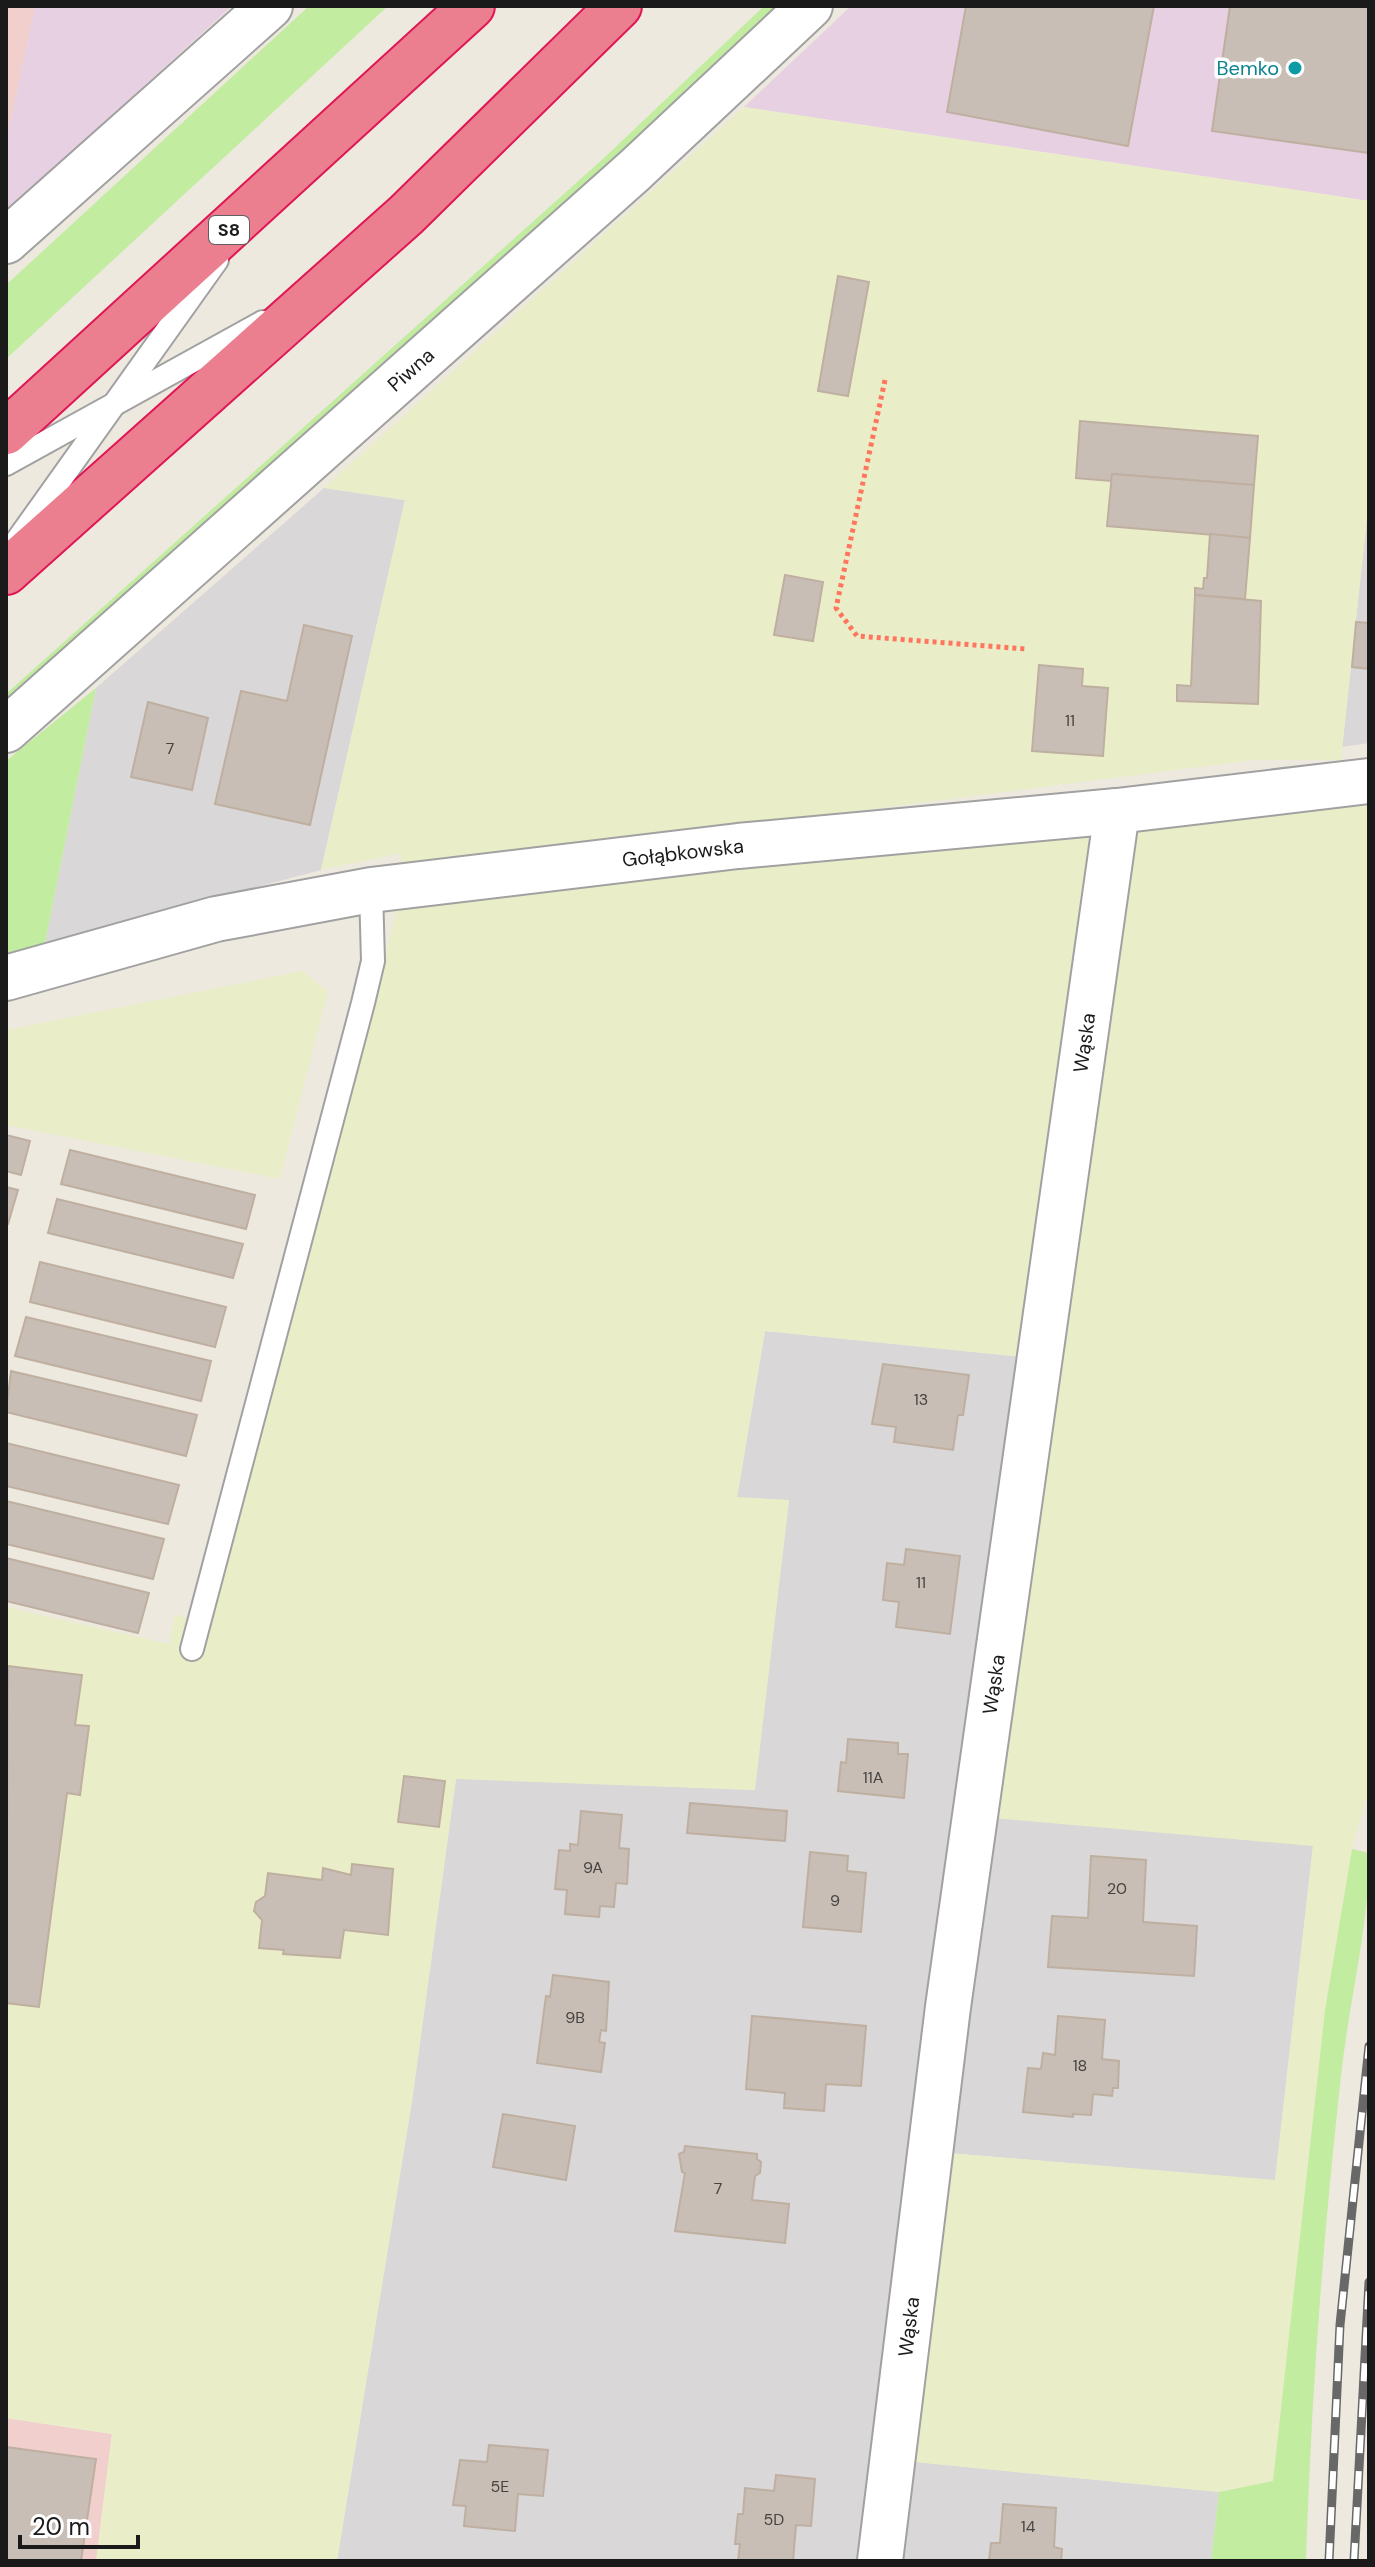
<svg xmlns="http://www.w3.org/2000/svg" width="1375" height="2567" font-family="'DM Sans',sans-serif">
  <rect width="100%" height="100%" fill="#ede9df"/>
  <g fill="#d9d7d7">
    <path d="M 324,488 L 405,500 L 321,870 L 45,943 L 96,688 Z"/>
    <path d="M 1369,499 L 1369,743 L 1342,747 Z"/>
    <path d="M 765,1331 L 1054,1360 L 1313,1846 L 1275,2181 L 948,2153 L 916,2462 L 1219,2492 L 1211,2561 L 337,2561 L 412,2101 L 456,1778 L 754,1790 L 789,1500 L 737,1498 Z"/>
  </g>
  <g fill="#f0cfcc">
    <path d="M 6,6 L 35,6 L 6,144 Z"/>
    <path d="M 6,2418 L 112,2434 L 96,2561 L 6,2561 Z"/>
  </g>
  <g fill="#e7d0e2">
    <path d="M 35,6 L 232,6 L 6,211 L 6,144 Z"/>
    <path d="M 851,6 L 1369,6 L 1369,201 L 744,107 Z"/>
  </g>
  <g fill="#eaeec8">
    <path d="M 744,107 L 1369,201 L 1369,499 L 1341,760 L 1254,760 L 732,827 L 1369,798 L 1369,1789 L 1352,1849 L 1325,2010 L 1273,2481 L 1219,2492 L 915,2462 L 948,2153 L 1275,2180 L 1313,1846 L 992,1818 L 1054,1360 L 765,1331 L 737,1497 L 789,1500 L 755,1790 L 456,1779 L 412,2101 L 337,2561 L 96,2561 L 112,2434 L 6,2418 L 6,1607 L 169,1644 L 175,1614 L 201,1624 L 401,896 L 401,853 L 321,870 L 405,500 L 324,488 Z"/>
    <path d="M 302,971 L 328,991 L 280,1179 L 6,1125 L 6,1030 Z"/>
  </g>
  <g fill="#c2ec9f">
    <path d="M 309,6 L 388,6 L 6,359 L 6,285 Z"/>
    <path d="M 764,6 L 781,6 L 600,177 L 6,711 L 6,694 L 605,157 Z"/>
    <path d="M 96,688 L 45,943 L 6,956 L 6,761 Z"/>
    <path d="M 1352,1849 L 1369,1853 C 1369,1929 1349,2001 1341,2076 C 1323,2237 1311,2399 1306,2561 L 1211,2561 L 1219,2492 L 1273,2481 L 1325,2010 Z"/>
  </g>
  <g fill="#c9beb5" stroke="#bfafa0" stroke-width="2">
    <path d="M 966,6 L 1154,6 L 1128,146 L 947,112 Z"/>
    <path d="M 1230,6 L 1369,6 L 1369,153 L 1212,131 Z"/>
    <path d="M 838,276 L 869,282 L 848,396 L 818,391 Z"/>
    <path d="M 1080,421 L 1258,436 L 1254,485 L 1112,474 L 1111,481 L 1076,478 Z"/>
    <path d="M 1112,474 L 1254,485 L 1250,538 L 1107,526 Z"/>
    <path d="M 1210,534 L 1250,538 L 1245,599 L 1195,595 L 1195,588 L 1203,589 L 1204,578 L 1207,578 Z"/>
    <path d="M 785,575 L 823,582 L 813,641 L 774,635 Z"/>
    <path d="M 1195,595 L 1261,601 L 1258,704 L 1177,701 L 1177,685 L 1191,686 Z"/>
    <path d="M 1356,622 L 1369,623 L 1369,669 L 1352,667 Z"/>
    <path d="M 304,625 L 352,636 L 310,825 L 215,804 L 241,691 L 287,701 Z"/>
    <path d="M 1039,665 L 1083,669 L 1082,686 L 1108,688 L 1103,756 L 1032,751 Z"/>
    <path d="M 148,702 L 208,718 L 192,790 L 131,777 Z"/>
    <path d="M 6,1135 L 30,1141 L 21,1175 L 6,1171 Z"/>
    <path d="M 70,1150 L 255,1195 L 246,1229 L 61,1184 Z"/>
    <path d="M 6,1187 L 18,1190 L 8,1224 L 6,1224 Z"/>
    <path d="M 57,1199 L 243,1244 L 233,1278 L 48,1233 Z"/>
    <path d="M 40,1262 L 226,1307 L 215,1347 L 30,1302 Z"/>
    <path d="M 26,1317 L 211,1361 L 201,1401 L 15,1356 Z"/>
    <path d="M 883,1364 L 969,1375 L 963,1415 L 958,1415 L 953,1450 L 894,1442 L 896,1427 L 872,1424 Z"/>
    <path d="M 11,1371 L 197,1415 L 186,1456 L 6,1412 Z"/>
    <path d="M 6,1443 L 179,1485 L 168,1524 L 6,1486 Z"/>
    <path d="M 6,1501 L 164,1539 L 153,1579 L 6,1544 Z"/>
    <path d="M 906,1549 L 960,1556 L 950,1634 L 896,1627 L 899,1602 L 883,1600 L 887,1563 L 904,1565 Z"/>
    <path d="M 6,1558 L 149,1593 L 138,1633 L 6,1601 Z"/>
    <path d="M 8,1666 L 82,1675 L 75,1725 L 89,1726 L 80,1795 L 67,1793 L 39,2007 L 6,2003 Z"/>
    <path d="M 848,1739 L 898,1743 L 898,1754 L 908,1754 L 904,1798 L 838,1791 L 841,1762 L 846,1763 Z"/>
    <path d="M 404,1776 L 445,1781 L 439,1827 L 398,1822 Z"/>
    <path d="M 690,1803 L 787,1811 L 785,1841 L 687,1833 Z"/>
    <path d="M 581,1811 L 622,1815 L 619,1848 L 629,1849 L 627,1884 L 616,1883 L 614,1907 L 600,1906 L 599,1917 L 565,1914 L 567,1890 L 555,1889 L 559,1850 L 570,1851 L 570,1844 L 578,1845 Z"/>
    <path d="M 810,1852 L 848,1856 L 847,1871 L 866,1873 L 861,1932 L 803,1927 Z"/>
    <path d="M 1091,1856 L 1146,1860 L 1143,1922 L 1197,1926 L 1194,1976 L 1048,1967 L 1052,1916 L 1088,1918 Z"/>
    <path d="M 352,1864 L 393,1869 L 388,1935 L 344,1930 L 340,1958 L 283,1954 L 284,1950 L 259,1948 L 262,1920 L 254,1911 L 256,1902 L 265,1896 L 268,1873 L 322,1880 L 323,1868 L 351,1875 Z"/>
    <path d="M 553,1975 L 609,1982 L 606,2031 L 601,2030 L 599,2042 L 605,2043 L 601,2072 L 537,2063 L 546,1996 L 550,1997 Z"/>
    <path d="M 752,2016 L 866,2026 L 861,2086 L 826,2084 L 824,2111 L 784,2108 L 785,2093 L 746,2089 Z"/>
    <path d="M 1058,2016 L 1105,2020 L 1102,2059 L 1119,2061 L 1118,2088 L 1113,2088 L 1112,2096 L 1093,2094 L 1091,2115 L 1073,2114 L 1073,2117 L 1023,2112 L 1028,2068 L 1041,2069 L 1043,2053 L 1055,2055 Z"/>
    <path d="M 503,2114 L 575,2126 L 566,2180 L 493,2167 Z"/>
    <path d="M 685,2146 L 757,2154 L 757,2159 L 761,2162 L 760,2173 L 755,2176 L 752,2200 L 789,2204 L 785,2243 L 675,2231 L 685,2173 L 682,2172 L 679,2154 L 684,2152 Z"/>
    <path d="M 489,2445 L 548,2450 L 543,2496 L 518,2494 L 515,2531 L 464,2526 L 466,2506 L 453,2505 L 460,2460 L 487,2462 Z"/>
    <path d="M 6,2447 L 96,2459 L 81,2561 L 6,2561 Z"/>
    <path d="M 776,2475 L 815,2479 L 811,2526 L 796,2525 L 793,2561 L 738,2561 L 740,2544 L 735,2544 L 738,2514 L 743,2514 L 745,2488 L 774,2491 Z"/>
    <path d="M 1003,2504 L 1056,2508 L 1054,2547 L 1062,2549 L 1061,2561 L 989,2561 L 991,2543 L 1000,2543 Z"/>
  </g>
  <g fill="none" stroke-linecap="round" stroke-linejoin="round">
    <defs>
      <g id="lane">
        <path d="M 6,464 L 263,322"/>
        <path d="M 16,542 L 217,260"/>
        <path d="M 192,1649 L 363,1003 L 373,961 L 371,890"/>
      </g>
      <g id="street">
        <path d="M 6,241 L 270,6"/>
        <path id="s1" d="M 6,730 L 634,171 L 810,6"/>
        <path id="s2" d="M 6,978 L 216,919 L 371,890 L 738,846 L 1117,811 L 1369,781"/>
        <path id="s3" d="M 880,2561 L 948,2007 L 1117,811"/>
      </g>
      <g id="highway">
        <path d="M 6,432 L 472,6"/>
        <path d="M 6,572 L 406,215 L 619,6"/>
      </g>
    </defs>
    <use href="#lane" stroke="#a1a1a1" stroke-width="26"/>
    <use href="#street" stroke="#a1a1a1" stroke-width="48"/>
    <use href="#highway" stroke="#df1754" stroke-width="48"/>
    <path stroke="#ff755e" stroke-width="5" stroke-dasharray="4 4" stroke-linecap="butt" d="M 885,380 L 836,608 L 857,636 L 1026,649"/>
    <use href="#lane" stroke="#fff" stroke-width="22"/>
    <use href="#street" stroke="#fff" stroke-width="44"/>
    <use href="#highway" stroke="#ec7f8f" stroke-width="44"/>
    <defs>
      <g id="rail">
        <path d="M 1329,2561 L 1340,2325 L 1369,2046"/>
        <path d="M 1354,2561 L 1369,2282"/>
      </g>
    </defs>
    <use href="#rail" stroke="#686868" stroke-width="9"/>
    <use href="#rail" stroke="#fff" stroke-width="6" stroke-dasharray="18" stroke-linecap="butt"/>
  </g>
  <circle fill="#0f9aa8" stroke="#fff" stroke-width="3" cx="1295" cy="68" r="8"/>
  <g text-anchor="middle" stroke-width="7" stroke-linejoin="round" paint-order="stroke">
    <g font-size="16" fill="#464341">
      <text x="1070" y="726">11</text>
      <text x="170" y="754">7</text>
      <text x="921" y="1405">13</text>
      <text x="921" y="1588">11</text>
      <text x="873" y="1783">11A</text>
      <text x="593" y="1873">9A</text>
      <text x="1117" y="1894">20</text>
      <text x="835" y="1906">9</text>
      <text x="575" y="2023">9B</text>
      <text x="1080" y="2071">18</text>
      <text x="718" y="2194">7</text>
      <text x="500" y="2492">5E</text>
      <text x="774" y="2525">5D</text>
      <text x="1028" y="2532">14</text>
    </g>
    <rect fill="#fff" stroke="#5f5f5f" stroke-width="2" x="209" y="216" width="40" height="28" rx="6"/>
    <g font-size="18" font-weight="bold" fill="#1a1a1a">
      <text x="229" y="236">S8</text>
    </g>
    <g font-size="20" fill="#0d838f" stroke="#fff" text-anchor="end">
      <text x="1279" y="75">Bemko</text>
    </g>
    <g font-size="20" fill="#1a1a1a" stroke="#fff">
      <text dy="7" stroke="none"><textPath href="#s1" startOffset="542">Piwna</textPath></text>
      <text dy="7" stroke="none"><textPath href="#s2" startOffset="690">Gołąbkowska</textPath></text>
      <text dy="7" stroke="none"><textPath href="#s3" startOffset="1532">Wąska</textPath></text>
      <text dy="7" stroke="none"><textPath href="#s3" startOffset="884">Wąska</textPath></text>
      <text dy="7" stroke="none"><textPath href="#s3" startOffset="236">Wąska</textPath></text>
    </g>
  </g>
  <rect width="1375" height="2567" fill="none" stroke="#1a1a1a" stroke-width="16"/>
  <path d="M20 2535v12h118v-12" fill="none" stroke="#1a1a1a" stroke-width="4"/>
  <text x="32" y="2535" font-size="24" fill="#1a1a1a" stroke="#ffffff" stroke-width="6" paint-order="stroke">20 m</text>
</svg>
